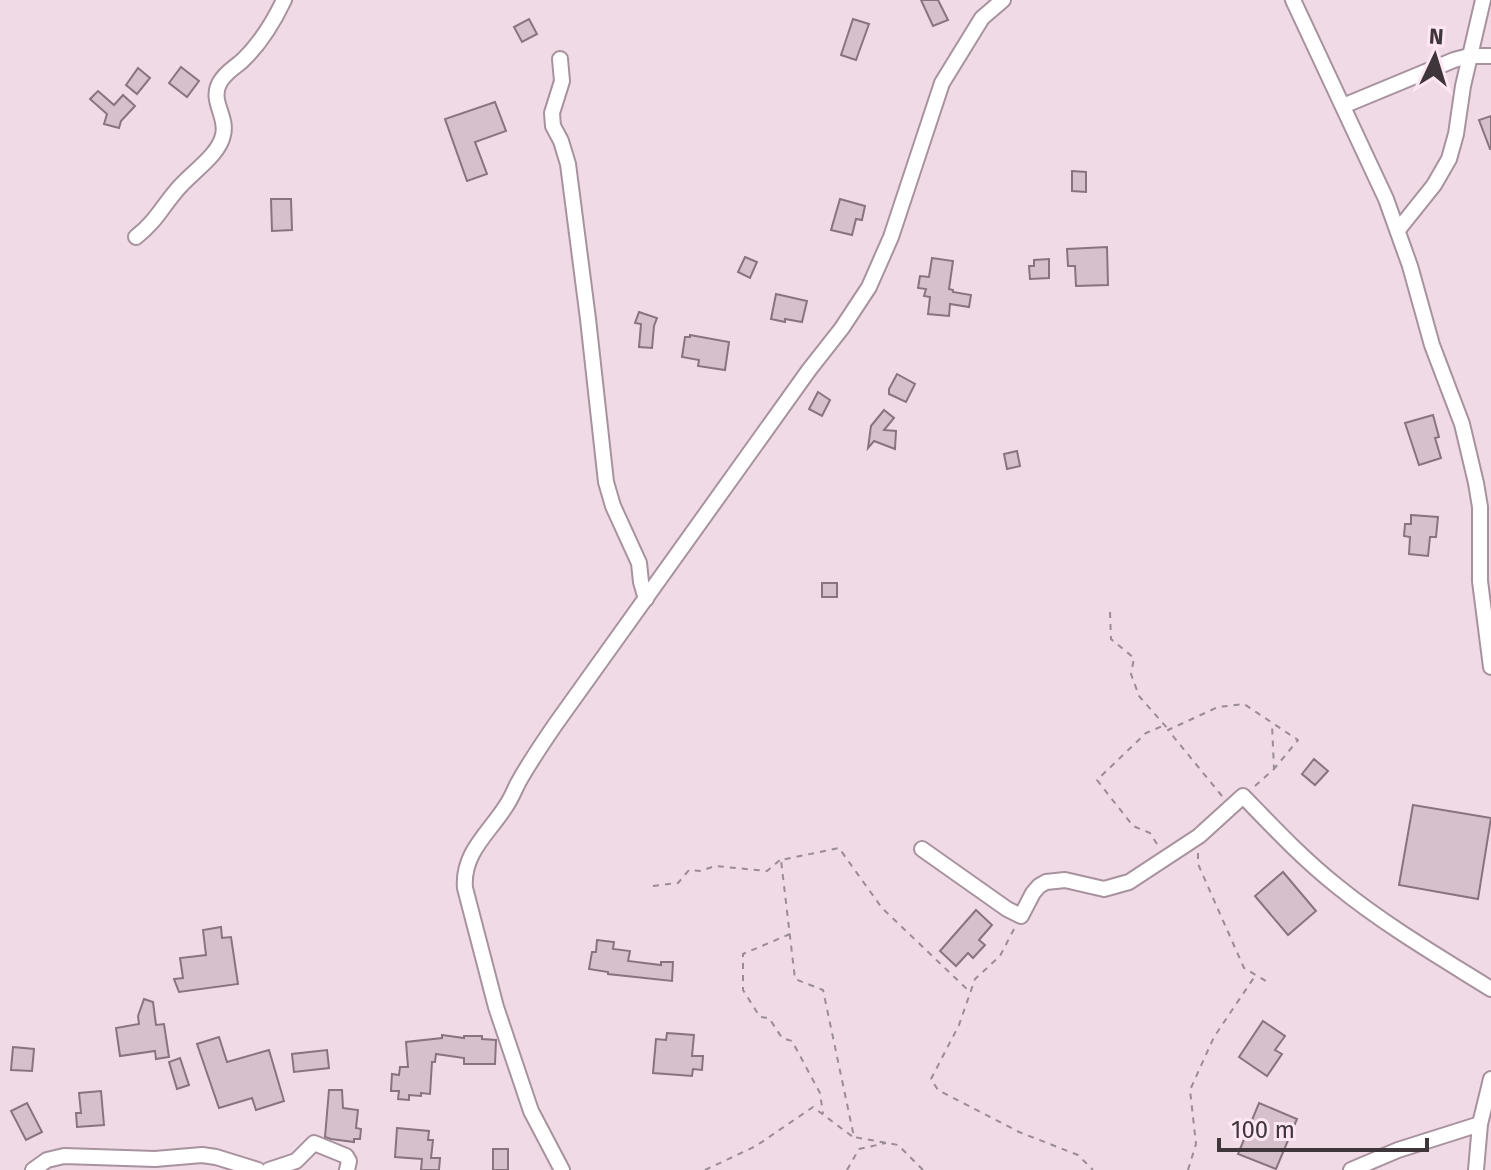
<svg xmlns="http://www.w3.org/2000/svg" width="1491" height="1170" font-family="'Fira Sans',sans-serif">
  <rect width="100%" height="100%" fill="#f0dae6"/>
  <g fill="#d6c0cc" stroke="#88747f" stroke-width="2">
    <path d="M 921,0 L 938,0 L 948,20 L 933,26 Z"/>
    <path d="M 529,19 L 537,34 L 522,42 L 514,27 Z"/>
    <path d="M 853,19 L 869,24 L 856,60 L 841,55 Z"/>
    <path d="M 181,67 L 199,81 L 187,97 L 169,83 Z"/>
    <path d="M 138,68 L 150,78 L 137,94 L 126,85 Z"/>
    <path d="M 98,91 L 114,105 L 123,95 L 135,106 L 121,121 L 119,128 L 104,124 L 107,114 L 90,99 Z"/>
    <path d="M 495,102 L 506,131 L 475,142 L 487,174 L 467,181 L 445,119 Z"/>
    <path d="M 1491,116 L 1491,149 L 1490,149 L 1479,120 Z"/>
    <path d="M 1072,171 L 1086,172 L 1086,192 L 1072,191 Z"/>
    <path d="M 271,199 L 291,199 L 292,230 L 272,231 Z"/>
    <path d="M 840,199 L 865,206 L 862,220 L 856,219 L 852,235 L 831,230 Z"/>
    <path d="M 1107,247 L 1108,285 L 1076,286 L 1075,266 L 1068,266 L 1067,249 Z"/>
    <path d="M 745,257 L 757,262 L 750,278 L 738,272 Z"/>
    <path d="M 932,258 L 953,261 L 949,289 L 953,290 L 953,292 L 971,295 L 969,307 L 950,304 L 949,316 L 928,314 L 930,297 L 924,296 L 926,289 L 918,288 L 920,276 L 929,277 Z"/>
    <path d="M 1049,259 L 1049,278 L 1030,279 L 1029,266 L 1034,266 L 1034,260 Z"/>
    <path d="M 776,294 L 807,301 L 802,322 L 785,319 L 785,322 L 771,319 Z"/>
    <path d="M 639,312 L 657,318 L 654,326 L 652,348 L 639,347 L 641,324 L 635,323 Z"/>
    <path d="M 690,335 L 729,342 L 725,370 L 698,366 L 699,360 L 682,357 L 685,337 L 690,337 Z"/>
    <path d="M 897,374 L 915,384 L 906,402 L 889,394 L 889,389 Z"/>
    <path d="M 818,392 L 830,400 L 822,416 L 809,409 Z"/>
    <path d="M 884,410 L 894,418 L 884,430 L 896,431 L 895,449 L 874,441 L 868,448 L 871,426 Z"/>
    <path d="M 1433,415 L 1439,437 L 1435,438 L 1441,458 L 1419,465 L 1405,423 Z"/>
    <path d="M 1017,451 L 1020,466 L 1007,469 L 1004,454 Z"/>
    <path d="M 1411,515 L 1438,517 L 1436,537 L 1430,537 L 1428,556 L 1409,554 L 1410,537 L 1404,536 L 1405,524 L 1411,524 Z"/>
    <rect x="822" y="583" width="15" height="14"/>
    <path d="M 1314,759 L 1328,771 L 1315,785 L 1302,774 Z"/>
    <path d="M 1413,805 L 1491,818 L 1478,899 L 1399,885 Z"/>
    <path d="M 1283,872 L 1316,911 L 1288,935 L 1255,896 Z"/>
    <path d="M 976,910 L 992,925 L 979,940 L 985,945 L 973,958 L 968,953 L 956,966 L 940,951 Z"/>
    <path d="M 221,927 L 222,938 L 231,937 L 238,984 L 179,992 L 174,979 L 183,978 L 180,958 L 206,955 L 203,930 Z"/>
    <path d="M 597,940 L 614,942 L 613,949 L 630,951 L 628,961 L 661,965 L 661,962 L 673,962 L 672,981 L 608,974 L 608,972 L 589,969 L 592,952 L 596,952 Z"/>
    <path d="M 144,999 L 153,1002 L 156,1025 L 164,1024 L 169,1057 L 156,1059 L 155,1051 L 120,1056 L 116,1028 L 139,1024 L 138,1016 Z"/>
    <path d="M 1263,1021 L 1285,1036 L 1275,1050 L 1282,1054 L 1267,1076 L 1239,1057 Z"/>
    <path d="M 667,1033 L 694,1035 L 692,1056 L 703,1056 L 702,1070 L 693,1069 L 692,1076 L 653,1073 L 656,1039 L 666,1040 Z"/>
    <path d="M 442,1035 L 464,1038 L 464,1036 L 482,1036 L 482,1039 L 496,1040 L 495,1064 L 464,1064 L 464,1058 L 436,1054 L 435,1062 L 432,1062 L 430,1094 L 421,1093 L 421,1096 L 409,1095 L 409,1100 L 398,1099 L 399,1091 L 391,1091 L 392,1074 L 399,1075 L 400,1067 L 408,1067 L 406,1042 L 442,1038 Z"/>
    <path d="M 219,1037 L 227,1062 L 269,1050 L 284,1101 L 256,1110 L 252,1098 L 219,1108 L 197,1044 Z"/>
    <path d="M 13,1047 L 34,1049 L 32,1071 L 11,1070 Z"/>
    <path d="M 327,1050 L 329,1068 L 294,1072 L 292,1054 Z"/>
    <path d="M 180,1058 L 189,1085 L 177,1089 L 169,1062 Z"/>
    <path d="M 329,1090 L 342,1090 L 343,1108 L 358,1110 L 356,1128 L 361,1129 L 360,1139 L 354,1139 L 354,1142 L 331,1139 L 325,1137 Z"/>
    <path d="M 101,1091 L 104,1125 L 77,1127 L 76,1113 L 81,1113 L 79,1093 Z"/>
    <path d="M 27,1103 L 42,1132 L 26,1140 L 11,1111 Z"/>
    <path d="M 1259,1103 L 1297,1119 L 1276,1169 L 1238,1154 Z"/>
    <path d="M 397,1128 L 429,1131 L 428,1140 L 433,1140 L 431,1158 L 440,1158 L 439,1170 L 421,1170 L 422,1159 L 395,1157 Z"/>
    <rect x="493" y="1149" width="15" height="21"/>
  </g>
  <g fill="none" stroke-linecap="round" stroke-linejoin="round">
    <defs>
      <g id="minor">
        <path d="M 1293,0 L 1386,199 L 1410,266 L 1432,345 L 1462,424 L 1476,483 L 1480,507 L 1480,581 L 1491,667"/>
        <path d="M 560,59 L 562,81 L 552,113 L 553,126 L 561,141 L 568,164 L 588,319 L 606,482 L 613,506 L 639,563 L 641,582 L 646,599"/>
        <path d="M 1343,106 L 1454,60 L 1469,56 L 1491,56"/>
        <path d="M 1398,230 L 1434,185 L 1449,159 L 1456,134 L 1463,86 L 1483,0"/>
        <path d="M 136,237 C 156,221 160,210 176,191 C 189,174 219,156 223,135 C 228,116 209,101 220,82 C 226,72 234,68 242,61 C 259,45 274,21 284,0"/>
        <path d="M 922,849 L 1007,909 L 1021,916 L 1033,893 L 1039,886 L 1046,882 L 1065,880 L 1104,889 L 1129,882 L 1199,836 L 1243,796 C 1273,827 1303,859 1337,886 C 1385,925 1438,956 1491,989"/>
        <path d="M 33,1170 L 47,1160 L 64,1156 L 155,1159 L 202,1155 L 216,1157 L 258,1170"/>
        <path d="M 269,1170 L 296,1161 L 314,1143 L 346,1156 L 349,1161 L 347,1170"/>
        <path d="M 562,1170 L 531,1111 L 496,1007 L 465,888 C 462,853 489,833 506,806 C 511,799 514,791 518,783 C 529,763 542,744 555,725 L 809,370 L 842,328 L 869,287 L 891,237 L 942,83 L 982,18 L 1003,0"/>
        <path d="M 1351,1170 L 1398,1150 L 1480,1124"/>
        <path d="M 1476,1170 L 1480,1124 L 1491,1079"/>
      </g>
    </defs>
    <use href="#minor" stroke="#a7929e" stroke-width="18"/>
    <g stroke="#9b8b94" stroke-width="2" stroke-dasharray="6 6" stroke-linecap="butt">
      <path d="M 1110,612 L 1111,639 L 1134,658 L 1131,674 L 1139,696 L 1168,729"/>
      <path d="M 1255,786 L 1274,769 L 1272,725"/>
      <path d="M 1222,796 L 1168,730 L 1218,707 L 1244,704 L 1298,740 L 1274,769"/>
      <path d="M 1157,844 L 1150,833 L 1133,826 L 1097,780 L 1146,733 L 1165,725"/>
      <path d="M 1198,853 L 1198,864 L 1244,968 L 1271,984"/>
      <path d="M 653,886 L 678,883 L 689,870 L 701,871 L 715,866 L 767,871 L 780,860"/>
      <path d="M 1014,929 L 1000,956 L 975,979 L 959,1025 L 931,1079 L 938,1090 L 1019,1132 L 1078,1155 L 1093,1170"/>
      <path d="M 790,934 L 743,954 L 743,990 L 760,1017 L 769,1018 L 782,1038 L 792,1041 L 820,1093 L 823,1114"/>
      <path d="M 705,1170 L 756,1146 L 813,1107 L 853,1137"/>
      <path d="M 847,1170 L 859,1149 L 886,1143"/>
      <path d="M 923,1170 L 898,1145 L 854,1137 L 823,990 L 795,979 L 781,860 L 839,848 L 882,908 L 970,992"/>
      <path d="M 1188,1170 L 1196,1144 L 1190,1090 L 1214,1037 L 1255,976"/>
    </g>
    <use href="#minor" stroke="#fff" stroke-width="14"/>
  </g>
  <g transform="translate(1435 56) rotate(4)" stroke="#fee7f3" stroke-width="6" paint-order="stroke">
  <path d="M0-6L14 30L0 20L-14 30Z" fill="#3f363b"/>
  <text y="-12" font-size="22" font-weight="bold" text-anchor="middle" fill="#3f363b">N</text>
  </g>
  <path d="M1219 1138v12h208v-12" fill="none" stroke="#3f363b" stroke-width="4"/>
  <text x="1231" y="1138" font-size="24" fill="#3f363b" stroke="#fee7f3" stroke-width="6" paint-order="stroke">100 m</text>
</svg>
